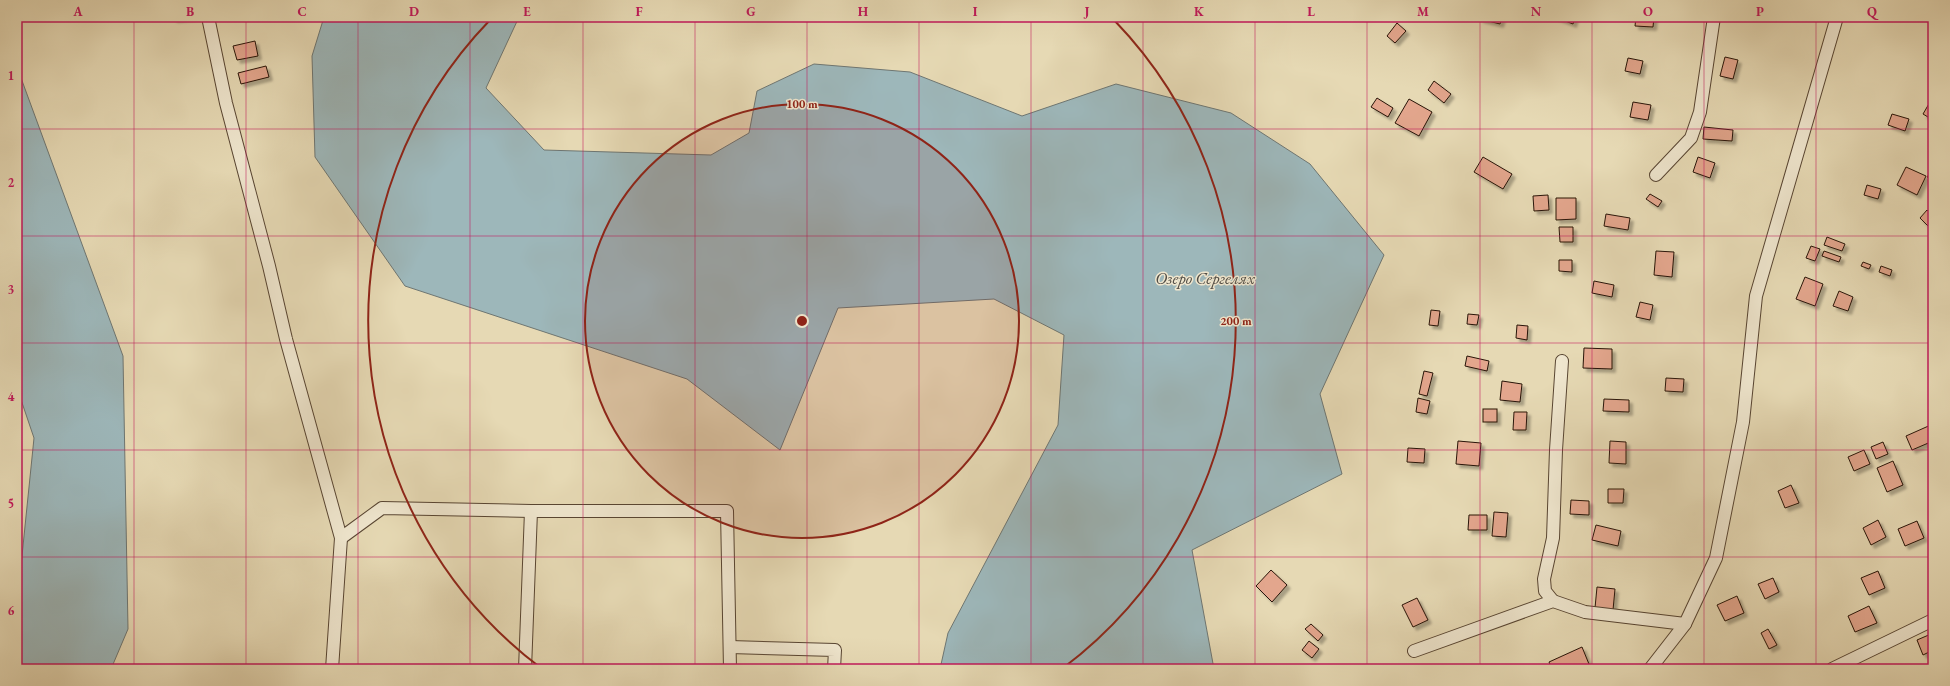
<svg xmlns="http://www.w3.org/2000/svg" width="1950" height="686" font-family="'EB Garamond',serif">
  <defs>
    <filter id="shadow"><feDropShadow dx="3.5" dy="3.5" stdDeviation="1" flood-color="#0004"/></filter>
  </defs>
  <rect width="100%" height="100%" fill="#e6d9b4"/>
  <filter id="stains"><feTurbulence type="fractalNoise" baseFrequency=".005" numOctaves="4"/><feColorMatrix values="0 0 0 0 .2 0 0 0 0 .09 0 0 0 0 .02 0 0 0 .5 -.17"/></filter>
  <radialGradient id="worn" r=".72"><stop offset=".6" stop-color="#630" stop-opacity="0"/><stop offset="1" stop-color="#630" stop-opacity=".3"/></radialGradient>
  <g fill="#9db7ba" stroke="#6e7672">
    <path d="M 324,17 L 519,17 L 486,88 L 544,150 L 711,155 L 749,133 L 757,91 L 814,64 L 910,72 L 1022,116 L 1116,84 L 1231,113 L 1310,164 L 1384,255 L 1320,394 L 1342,474 L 1192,550 L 1214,669 L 940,669 L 948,633 L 1058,425 L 1064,335 L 994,299 L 838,308 L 780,450 L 687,379 L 405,286 L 315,157 L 312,56 Z"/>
    <path d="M 17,67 L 123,356 L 128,629 L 111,669 L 17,669 L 17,605 L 34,438 L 17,388 Z"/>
  </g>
  <g fill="#e3a68d" stroke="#281407" filter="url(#shadow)">
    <path d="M 173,17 L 192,17 L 174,19 Z"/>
    <path d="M 1480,17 L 1502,17 L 1500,24 L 1480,19 Z"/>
    <path d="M 1555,17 L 1575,17 L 1573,24 Z"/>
    <path d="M 1636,17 L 1654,17 L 1653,27 L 1635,26 Z"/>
    <path d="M 1397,23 L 1406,31 L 1395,43 L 1387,36 Z"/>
    <path d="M 255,41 L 258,56 L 237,60 L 233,46 Z"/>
    <path d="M 1725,57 L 1738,60 L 1733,79 L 1720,76 Z"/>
    <path d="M 1628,58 L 1643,61 L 1640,74 L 1625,71 Z"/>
    <path d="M 266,66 L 269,77 L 241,84 L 238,73 Z"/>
    <path d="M 1434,81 L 1451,94 L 1444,103 L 1428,90 Z"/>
    <path d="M 1377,98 L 1393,108 L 1388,117 L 1371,107 Z"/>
    <path d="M 1409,99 L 1432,112 L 1419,136 L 1395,123 Z"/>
    <path d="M 1633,102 L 1651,105 L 1648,120 L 1630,117 Z"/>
    <path d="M 1930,102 L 1933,104 L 1933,120 L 1923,114 Z"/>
    <path d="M 1892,114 L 1909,119 L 1905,131 L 1888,125 Z"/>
    <path d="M 1704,127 L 1733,130 L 1732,141 L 1703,139 Z"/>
    <path d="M 1483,157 L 1512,174 L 1503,189 L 1474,172 Z"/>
    <path d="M 1698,157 L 1715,163 L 1710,178 L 1693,172 Z"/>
    <path d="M 1906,167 L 1926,176 L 1917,195 L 1897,185 Z"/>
    <path d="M 1933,169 L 1933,181 L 1927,177 Z"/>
    <path d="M 1867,185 L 1881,189 L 1878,199 L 1864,195 Z"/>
    <path d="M 1650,194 L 1662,201 L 1658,207 L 1646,199 Z"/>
    <path d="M 1548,195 L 1549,210 L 1534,211 L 1533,196 Z"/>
    <path d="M 1556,198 L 1576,198 L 1576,219 L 1556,220 Z"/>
    <path d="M 1927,210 L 1933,216 L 1933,223 L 1929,227 L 1920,218 Z"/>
    <path d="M 1606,214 L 1630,218 L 1628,230 L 1604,226 Z"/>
    <path d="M 1559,227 L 1573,227 L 1573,242 L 1560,242 Z"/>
    <path d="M 1827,237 L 1845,244 L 1842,251 L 1824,245 Z"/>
    <path d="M 1811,246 L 1820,249 L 1815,261 L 1806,258 Z"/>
    <path d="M 1656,251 L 1674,252 L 1672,277 L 1654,275 Z"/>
    <path d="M 1824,251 L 1841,257 L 1839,262 L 1822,256 Z"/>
    <path d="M 1559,260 L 1572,260 L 1572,272 L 1559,271 Z"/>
    <path d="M 1863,262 L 1871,265 L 1869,269 L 1861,266 Z"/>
    <path d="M 1881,266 L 1892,270 L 1890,276 L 1879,272 Z"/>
    <path d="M 1805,277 L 1823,284 L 1815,306 L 1796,299 Z"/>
    <path d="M 1594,281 L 1614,285 L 1612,297 L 1592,293 Z"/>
    <path d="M 1839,291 L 1853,297 L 1848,311 L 1833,306 Z"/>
    <path d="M 1640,302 L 1653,305 L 1650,320 L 1636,317 Z"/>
    <path d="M 1431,310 L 1440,311 L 1438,326 L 1429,325 Z"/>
    <path d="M 1468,314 L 1479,315 L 1477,325 L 1467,324 Z"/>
    <path d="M 1517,325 L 1528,326 L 1527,340 L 1516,338 Z"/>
    <path d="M 1584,348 L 1612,349 L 1612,369 L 1583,368 Z"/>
    <path d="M 1467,356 L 1489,361 L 1487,371 L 1465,366 Z"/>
    <path d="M 1424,371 L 1433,373 L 1427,396 L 1419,394 Z"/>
    <path d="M 1666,378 L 1684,379 L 1683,392 L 1665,391 Z"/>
    <path d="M 1502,381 L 1522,384 L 1520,402 L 1500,400 Z"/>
    <path d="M 1418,398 L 1430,401 L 1427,414 L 1416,412 Z"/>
    <path d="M 1604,399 L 1629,400 L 1629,412 L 1603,411 Z"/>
    <rect x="1483" y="409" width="14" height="13"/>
    <path d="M 1514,412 L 1527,412 L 1526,430 L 1513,430 Z"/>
    <path d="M 1933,424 L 1933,441 L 1912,450 L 1906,436 Z"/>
    <path d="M 1458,441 L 1481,443 L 1479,466 L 1456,464 Z"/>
    <path d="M 1610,441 L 1626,442 L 1626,464 L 1609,463 Z"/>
    <path d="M 1883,442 L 1888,454 L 1876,459 L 1871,447 Z"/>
    <path d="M 1408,448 L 1425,449 L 1424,463 L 1407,462 Z"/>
    <path d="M 1864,450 L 1870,464 L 1854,471 L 1848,457 Z"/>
    <path d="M 1893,461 L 1903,485 L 1887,492 L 1877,468 Z"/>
    <path d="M 1791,485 L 1799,503 L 1785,508 L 1778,491 Z"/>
    <path d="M 1608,489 L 1624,489 L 1623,503 L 1608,503 Z"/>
    <path d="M 1571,500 L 1589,501 L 1589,515 L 1570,514 Z"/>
    <path d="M 1494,512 L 1508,513 L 1506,537 L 1492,536 Z"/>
    <path d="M 1469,515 L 1487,515 L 1487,530 L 1468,530 Z"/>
    <path d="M 1878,520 L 1886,537 L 1871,545 L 1863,528 Z"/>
    <path d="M 1917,521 L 1924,538 L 1905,546 L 1898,529 Z"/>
    <path d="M 1596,525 L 1621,531 L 1618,546 L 1592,540 Z"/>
    <path d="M 1271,570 L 1287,585 L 1272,602 L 1256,586 Z"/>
    <path d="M 1878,571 L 1885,588 L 1869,595 L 1861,578 Z"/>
    <path d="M 1773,578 L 1779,592 L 1765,599 L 1758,584 Z"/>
    <path d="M 1597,587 L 1615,589 L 1613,610 L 1595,608 Z"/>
    <path d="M 1737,596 L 1744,613 L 1725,621 L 1717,605 Z"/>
    <path d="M 1417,598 L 1428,620 L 1413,627 L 1402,605 Z"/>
    <path d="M 1869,606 L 1877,623 L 1855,632 L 1848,616 Z"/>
    <path d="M 1311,624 L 1323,635 L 1318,641 L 1305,629 Z"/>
    <path d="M 1768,629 L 1777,645 L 1769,649 L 1761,633 Z"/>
    <path d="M 1931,634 L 1933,650 L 1923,655 L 1917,640 Z"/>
    <path d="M 1309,641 L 1319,649 L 1312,658 L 1302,650 Z"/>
    <path d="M 1582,647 L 1591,669 L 1552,669 L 1549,662 Z"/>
  </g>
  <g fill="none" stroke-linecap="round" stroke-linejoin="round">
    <defs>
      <g id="minor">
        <path d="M 208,17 L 226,103 L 269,266 L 286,339 L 341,538 L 332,669"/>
        <path d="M 1656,175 L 1691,138 L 1700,112 L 1714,17"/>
        <path d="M 341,538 L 382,508 L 531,511 L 727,511 L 730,669"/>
        <path d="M 1553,601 L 1545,591 L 1544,579 L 1553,538 L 1556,450 L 1562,361"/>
        <path d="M 730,647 L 835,650 L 834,669"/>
        <path d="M 1414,651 L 1553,601 L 1585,612 L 1685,624"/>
        <path d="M 525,669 L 531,511"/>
        <path d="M 1650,669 L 1685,624 L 1716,558 L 1743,422 L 1756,296 L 1837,17"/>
        <path d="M 1832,669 L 1933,620"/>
      </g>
    </defs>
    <use href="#minor" stroke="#584532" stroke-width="14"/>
    <use href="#minor" stroke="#efe6ce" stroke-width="12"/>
  </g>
  <path fill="none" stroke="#c2185b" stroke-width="1" stroke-opacity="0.55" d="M 134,17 L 134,669M 246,17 L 246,669M 358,17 L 358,669M 470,17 L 470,669M 583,17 L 583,669M 695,17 L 695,669M 807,17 L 807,669M 919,17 L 919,669M 1031,17 L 1031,669M 1143,17 L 1143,669M 1255,17 L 1255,669M 1367,17 L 1367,669M 1480,17 L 1480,669M 1592,17 L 1592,669M 1704,17 L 1704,669M 1816,17 L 1816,669M 17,129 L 1933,129M 17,236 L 1933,236M 17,343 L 1933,343M 17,450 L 1933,450M 17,557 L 1933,557"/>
  <circle cx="802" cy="321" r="217" fill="#8f2418" fill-opacity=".12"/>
  <g fill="none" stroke="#8f2418" stroke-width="2">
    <circle cx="802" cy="321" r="217"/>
    <path d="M541 668A434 434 0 0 1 490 20M1114 20A434 434 0 0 1 1063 668"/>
  </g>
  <g text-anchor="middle" stroke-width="3" stroke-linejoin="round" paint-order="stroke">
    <g font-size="17" font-style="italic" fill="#514d46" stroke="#efe6ce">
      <text x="1205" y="284">Озеро Сергелях</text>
    </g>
  </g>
  <circle cx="802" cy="321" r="6" fill="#8f2418" stroke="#efe6ce" stroke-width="2"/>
  <g font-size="12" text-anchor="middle" font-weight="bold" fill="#8f2418" stroke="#efe6ce" stroke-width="3" stroke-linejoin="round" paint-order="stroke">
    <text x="802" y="108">100 m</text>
    <text x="1236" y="325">200 m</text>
  </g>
  <rect width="1950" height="686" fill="none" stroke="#e6d9b4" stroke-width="44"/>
  <rect x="22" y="22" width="1906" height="642" fill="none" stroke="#c2185b" stroke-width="1.5"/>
  <g font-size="13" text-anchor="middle" font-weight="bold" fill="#c2185b">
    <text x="78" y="16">A</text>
    <text x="190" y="16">B</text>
    <text x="302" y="16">C</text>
    <text x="414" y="16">D</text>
    <text x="527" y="16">E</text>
    <text x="639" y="16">F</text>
    <text x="751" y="16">G</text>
    <text x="863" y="16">H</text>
    <text x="975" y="16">I</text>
    <text x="1087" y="16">J</text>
    <text x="1199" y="16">K</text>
    <text x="1311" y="16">L</text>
    <text x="1423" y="16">M</text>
    <text x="1536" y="16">N</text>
    <text x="1648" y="16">O</text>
    <text x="1760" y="16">P</text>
    <text x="1872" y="16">Q</text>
    <text x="11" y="80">1</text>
    <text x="11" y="187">2</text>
    <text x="11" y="294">3</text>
    <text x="11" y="401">4</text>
    <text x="11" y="508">5</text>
    <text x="11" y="615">6</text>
  </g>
  <rect width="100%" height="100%" filter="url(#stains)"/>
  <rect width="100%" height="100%" fill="url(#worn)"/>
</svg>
